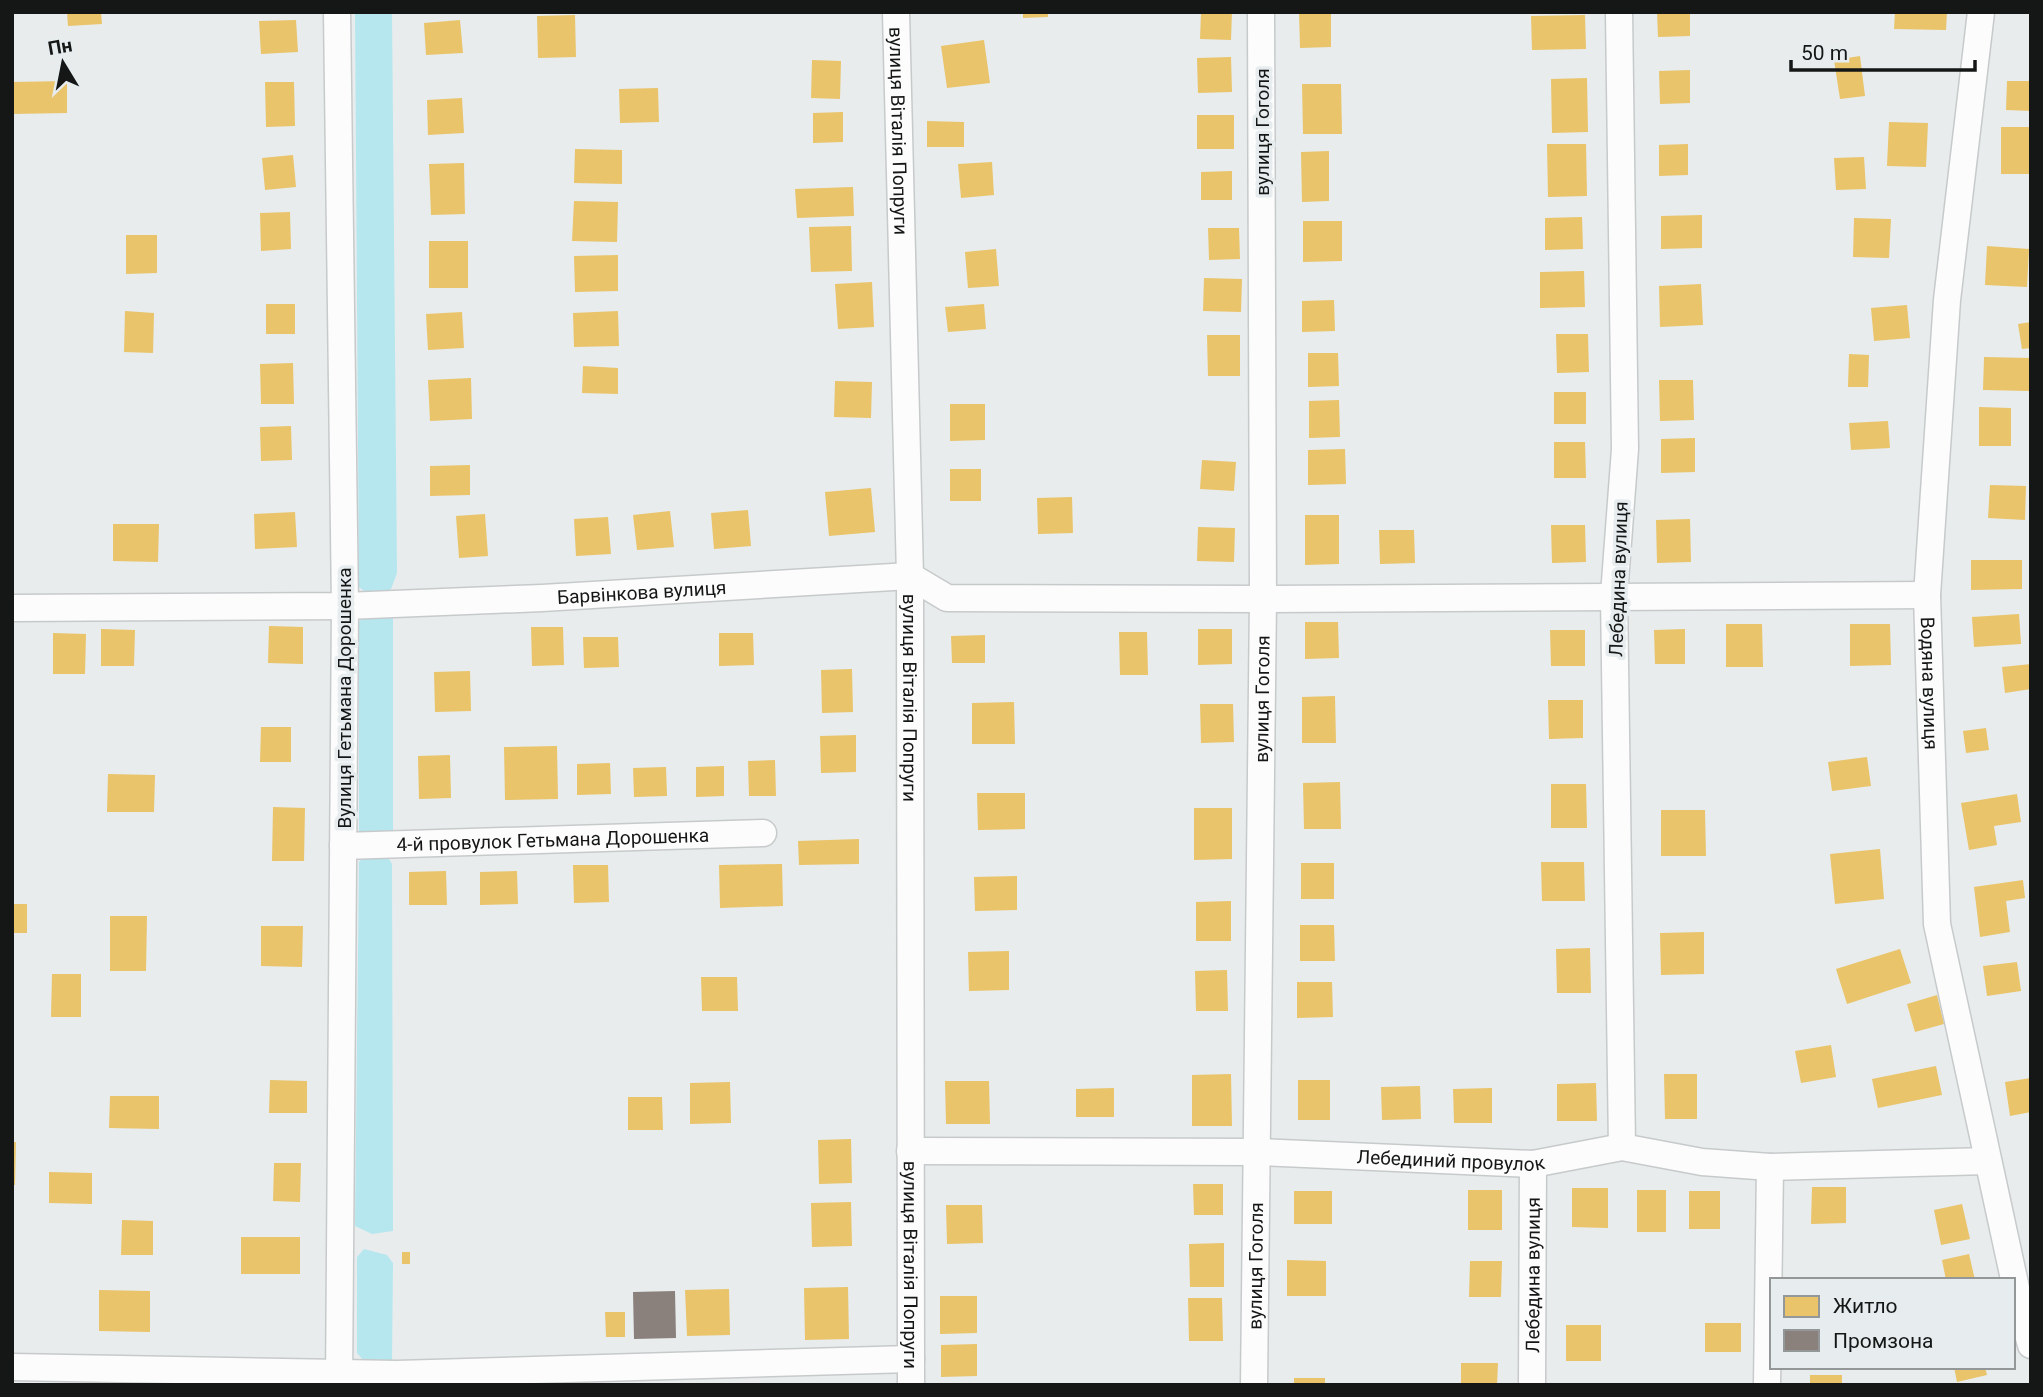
<svg xmlns="http://www.w3.org/2000/svg" width="2043" height="1397" font-family="Roboto,sans-serif">
  <rect width="100%" height="100%" fill="#e8eced"/>
  <g fill="#b6e7ef">
    <path d="M 355,12 L 392,12 L 397,573 L 391,589 L 381,597 L 369,595 L 359,587 Z"/>
    <path d="M 367,612 L 393,612 L 393,833 L 369,837 L 359,831 L 359,622 Z"/>
    <path d="M 367,853 L 386,854 L 392,864 L 393,1231 L 372,1234 L 355,1226 L 359,862 Z"/>
    <path d="M 364,1249 L 387,1255 L 393,1263 L 392,1363 L 366,1363 L 357,1353 L 357,1257 Z"/>
  </g>
  <g fill="#e9c46a">
    <path d="M 67,12 L 101,12 L 102,24 L 68,26 Z"/>
    <path d="M 1023,12 L 1048,12 L 1048,17 L 1023,18 Z"/>
    <path d="M 1201,12 L 1232,12 L 1231,40 L 1200,39 Z"/>
    <path d="M 1299,12 L 1331,12 L 1331,47 L 1300,48 Z"/>
    <path d="M 1657,12 L 1690,12 L 1690,36 L 1658,37 Z"/>
    <path d="M 1895,12 L 1947,12 L 1946,30 L 1894,29 Z"/>
    <path d="M 575,15 L 576,57 L 538,58 L 537,16 Z"/>
    <path d="M 1585,15 L 1586,49 L 1532,50 L 1531,16 Z"/>
    <path d="M 296,20 L 298,52 L 261,54 L 259,21 Z"/>
    <path d="M 460,20 L 463,53 L 426,55 L 424,23 Z"/>
    <path d="M 984,40 L 990,83 L 947,88 L 941,46 Z"/>
    <path d="M 1860,56 L 1865,96 L 1840,99 L 1834,60 Z"/>
    <path d="M 1231,57 L 1232,92 L 1198,93 L 1197,58 Z"/>
    <path d="M 812,60 L 841,61 L 840,99 L 811,98 Z"/>
    <path d="M 1690,70 L 1690,103 L 1660,104 L 1659,71 Z"/>
    <path d="M 1587,78 L 1588,132 L 1552,133 L 1551,79 Z"/>
    <path d="M 67,81 L 67,113 L 12,114 L 12,82 Z"/>
    <path d="M 2007,81 L 2031,81 L 2031,111 L 2006,110 Z"/>
    <path d="M 265,82 L 294,82 L 295,126 L 266,127 Z"/>
    <path d="M 1302,84 L 1341,84 L 1342,134 L 1303,134 Z"/>
    <path d="M 658,88 L 659,122 L 620,123 L 619,89 Z"/>
    <path d="M 462,98 L 464,133 L 428,135 L 427,100 Z"/>
    <path d="M 843,112 L 843,142 L 813,143 L 813,113 Z"/>
    <rect x="1197" y="115" width="37" height="34"/>
    <path d="M 927,121 L 964,122 L 964,147 L 927,147 Z"/>
    <path d="M 1889,122 L 1928,123 L 1926,167 L 1887,166 Z"/>
    <rect x="2001" y="127" width="30" height="47"/>
    <path d="M 1547,144 L 1586,144 L 1587,196 L 1548,197 Z"/>
    <path d="M 1688,144 L 1688,175 L 1659,176 L 1659,145 Z"/>
    <path d="M 575,149 L 622,150 L 622,184 L 574,183 Z"/>
    <path d="M 1329,151 L 1329,201 L 1302,202 L 1301,152 Z"/>
    <path d="M 293,155 L 296,187 L 265,190 L 262,158 Z"/>
    <path d="M 1864,157 L 1866,189 L 1836,190 L 1834,158 Z"/>
    <path d="M 992,162 L 994,195 L 961,198 L 958,164 Z"/>
    <path d="M 464,163 L 465,214 L 431,215 L 429,164 Z"/>
    <path d="M 1232,171 L 1232,200 L 1201,200 L 1201,172 Z"/>
    <path d="M 853,187 L 854,216 L 797,218 L 795,189 Z"/>
    <path d="M 574,201 L 618,202 L 617,242 L 572,241 Z"/>
    <path d="M 290,212 L 291,249 L 261,251 L 260,213 Z"/>
    <path d="M 1702,215 L 1702,248 L 1661,249 L 1661,216 Z"/>
    <path d="M 1582,217 L 1583,249 L 1545,250 L 1545,218 Z"/>
    <path d="M 1854,218 L 1891,219 L 1889,258 L 1853,257 Z"/>
    <path d="M 1303,221 L 1342,221 L 1342,261 L 1303,262 Z"/>
    <path d="M 851,226 L 852,271 L 811,272 L 809,227 Z"/>
    <path d="M 1208,228 L 1239,228 L 1240,259 L 1209,260 Z"/>
    <path d="M 126,235 L 157,235 L 157,273 L 126,274 Z"/>
    <rect x="429" y="241" width="39" height="47"/>
    <path d="M 1987,246 L 2029,249 L 2027,287 L 1985,285 Z"/>
    <path d="M 996,249 L 999,286 L 968,288 L 965,252 Z"/>
    <path d="M 618,255 L 618,291 L 575,292 L 574,256 Z"/>
    <path d="M 1584,271 L 1585,307 L 1540,308 L 1540,272 Z"/>
    <path d="M 1204,278 L 1242,279 L 1241,312 L 1203,311 Z"/>
    <path d="M 872,282 L 874,327 L 838,329 L 835,284 Z"/>
    <path d="M 1701,284 L 1703,325 L 1660,327 L 1659,286 Z"/>
    <path d="M 1334,300 L 1335,331 L 1302,332 L 1302,301 Z"/>
    <rect x="266" y="304" width="29" height="30"/>
    <path d="M 984,304 L 986,329 L 948,332 L 945,307 Z"/>
    <path d="M 1907,305 L 1910,338 L 1874,341 L 1871,308 Z"/>
    <path d="M 125,311 L 154,313 L 153,353 L 124,352 Z"/>
    <path d="M 618,311 L 619,346 L 574,347 L 573,313 Z"/>
    <path d="M 462,312 L 464,348 L 428,350 L 426,314 Z"/>
    <path d="M 2031,322 L 2031,348 L 2022,349 L 2018,324 Z"/>
    <path d="M 1556,334 L 1588,334 L 1589,372 L 1557,373 Z"/>
    <path d="M 1207,335 L 1240,335 L 1240,376 L 1208,376 Z"/>
    <path d="M 1308,353 L 1338,353 L 1339,386 L 1308,387 Z"/>
    <path d="M 1849,354 L 1869,355 L 1868,387 L 1848,387 Z"/>
    <path d="M 1984,357 L 2031,358 L 2029,391 L 1983,390 Z"/>
    <path d="M 293,363 L 294,404 L 261,404 L 260,364 Z"/>
    <path d="M 583,366 L 618,368 L 618,394 L 582,393 Z"/>
    <path d="M 471,378 L 472,419 L 430,421 L 428,380 Z"/>
    <path d="M 1659,380 L 1693,380 L 1694,420 L 1660,421 Z"/>
    <path d="M 835,381 L 872,382 L 871,418 L 834,417 Z"/>
    <rect x="1554" y="392" width="32" height="32"/>
    <path d="M 1339,400 L 1340,437 L 1309,438 L 1309,401 Z"/>
    <path d="M 950,404 L 985,404 L 985,440 L 950,441 Z"/>
    <path d="M 1979,407 L 2011,408 L 2011,446 L 1979,446 Z"/>
    <path d="M 1888,421 L 1890,448 L 1851,450 L 1849,423 Z"/>
    <path d="M 291,426 L 292,460 L 261,461 L 260,427 Z"/>
    <path d="M 1695,438 L 1695,472 L 1661,473 L 1661,439 Z"/>
    <path d="M 1554,442 L 1585,442 L 1586,478 L 1554,478 Z"/>
    <path d="M 1345,449 L 1346,484 L 1308,485 L 1308,450 Z"/>
    <path d="M 1202,460 L 1236,462 L 1234,491 L 1200,489 Z"/>
    <path d="M 470,465 L 470,495 L 430,496 L 430,466 Z"/>
    <rect x="950" y="469" width="31" height="32"/>
    <path d="M 1990,485 L 2026,486 L 2025,520 L 1988,518 Z"/>
    <path d="M 871,488 L 875,532 L 829,536 L 825,492 Z"/>
    <path d="M 1072,497 L 1073,533 L 1038,534 L 1037,498 Z"/>
    <path d="M 748,510 L 751,546 L 714,549 L 711,513 Z"/>
    <path d="M 670,511 L 674,547 L 637,550 L 633,515 Z"/>
    <path d="M 295,512 L 297,547 L 255,549 L 254,514 Z"/>
    <path d="M 485,514 L 488,556 L 459,558 L 456,516 Z"/>
    <path d="M 1305,515 L 1339,515 L 1339,564 L 1305,565 Z"/>
    <path d="M 608,517 L 611,554 L 576,556 L 574,519 Z"/>
    <path d="M 1690,519 L 1691,562 L 1657,563 L 1656,520 Z"/>
    <path d="M 113,524 L 159,524 L 158,562 L 113,561 Z"/>
    <path d="M 1551,525 L 1585,525 L 1586,562 L 1552,563 Z"/>
    <path d="M 1198,527 L 1235,528 L 1234,562 L 1197,561 Z"/>
    <path d="M 1379,530 L 1414,530 L 1415,563 L 1380,564 Z"/>
    <path d="M 1971,560 L 2022,560 L 2022,589 L 1971,590 Z"/>
    <path d="M 2019,614 L 2021,644 L 1974,647 L 1972,617 Z"/>
    <path d="M 1305,622 L 1338,622 L 1339,658 L 1305,659 Z"/>
    <path d="M 1726,624 L 1762,624 L 1763,667 L 1726,667 Z"/>
    <path d="M 1850,624 L 1890,624 L 1891,665 L 1850,666 Z"/>
    <path d="M 269,626 L 303,627 L 303,664 L 268,663 Z"/>
    <path d="M 531,627 L 563,627 L 564,665 L 532,666 Z"/>
    <path d="M 101,629 L 135,630 L 134,666 L 101,666 Z"/>
    <path d="M 1198,629 L 1232,629 L 1232,664 L 1198,665 Z"/>
    <path d="M 1685,629 L 1685,664 L 1655,664 L 1654,630 Z"/>
    <path d="M 1550,630 L 1585,630 L 1585,666 L 1551,666 Z"/>
    <path d="M 1119,632 L 1147,632 L 1148,675 L 1120,675 Z"/>
    <path d="M 53,633 L 86,634 L 85,674 L 53,674 Z"/>
    <path d="M 719,633 L 753,633 L 754,665 L 719,666 Z"/>
    <path d="M 985,635 L 985,663 L 952,663 L 951,636 Z"/>
    <path d="M 583,637 L 618,637 L 619,667 L 584,668 Z"/>
    <path d="M 2031,664 L 2031,689 L 2005,693 L 2002,667 Z"/>
    <path d="M 852,669 L 853,712 L 822,713 L 821,670 Z"/>
    <path d="M 470,671 L 471,711 L 435,712 L 434,672 Z"/>
    <path d="M 1335,696 L 1336,743 L 1302,743 L 1302,697 Z"/>
    <path d="M 1548,700 L 1583,700 L 1583,738 L 1549,739 Z"/>
    <path d="M 1014,702 L 1015,744 L 972,744 L 972,703 Z"/>
    <path d="M 1200,704 L 1233,704 L 1234,742 L 1201,743 Z"/>
    <path d="M 261,727 L 291,727 L 291,762 L 260,762 Z"/>
    <path d="M 1986,728 L 1989,750 L 1966,753 L 1963,731 Z"/>
    <path d="M 856,735 L 856,772 L 821,773 L 820,736 Z"/>
    <path d="M 557,746 L 558,799 L 505,800 L 504,747 Z"/>
    <path d="M 450,755 L 451,798 L 419,799 L 418,756 Z"/>
    <path d="M 1867,757 L 1871,786 L 1832,791 L 1828,762 Z"/>
    <path d="M 775,760 L 776,796 L 749,796 L 748,761 Z"/>
    <path d="M 610,763 L 611,794 L 577,795 L 577,764 Z"/>
    <path d="M 724,766 L 724,796 L 696,797 L 696,767 Z"/>
    <path d="M 666,767 L 667,796 L 634,797 L 633,768 Z"/>
    <path d="M 108,774 L 155,775 L 154,812 L 107,812 Z"/>
    <path d="M 1340,782 L 1341,829 L 1304,829 L 1303,783 Z"/>
    <path d="M 1551,784 L 1586,784 L 1587,828 L 1551,828 Z"/>
    <path d="M 977,793 L 1025,793 L 1025,829 L 978,830 Z"/>
    <path d="M 2017,794 L 2021,822 L 1994,826 L 1997,845 L 1969,850 L 1961,803 Z"/>
    <path d="M 273,807 L 305,808 L 304,861 L 272,861 Z"/>
    <path d="M 1194,808 L 1232,808 L 1232,859 L 1194,860 Z"/>
    <path d="M 1661,810 L 1705,810 L 1706,856 L 1661,856 Z"/>
    <path d="M 859,839 L 859,864 L 799,865 L 798,841 Z"/>
    <path d="M 1880,849 L 1884,899 L 1835,904 L 1830,854 Z"/>
    <path d="M 1541,862 L 1584,862 L 1585,901 L 1542,901 Z"/>
    <rect x="1301" y="863" width="33" height="36"/>
    <path d="M 782,864 L 783,906 L 720,908 L 719,865 Z"/>
    <path d="M 573,865 L 608,865 L 609,902 L 574,903 Z"/>
    <path d="M 446,871 L 447,905 L 409,905 L 409,872 Z"/>
    <path d="M 517,871 L 518,904 L 480,905 L 480,872 Z"/>
    <path d="M 1017,876 L 1017,910 L 975,911 L 974,877 Z"/>
    <path d="M 2023,880 L 2025,898 L 2006,901 L 2010,932 L 1980,937 L 1974,887 Z"/>
    <path d="M 1231,901 L 1231,941 L 1196,941 L 1196,902 Z"/>
    <rect x="12" y="904" width="15" height="29"/>
    <path d="M 110,916 L 147,916 L 146,971 L 110,971 Z"/>
    <path d="M 1300,925 L 1334,925 L 1335,961 L 1300,961 Z"/>
    <path d="M 261,926 L 303,926 L 302,967 L 261,966 Z"/>
    <path d="M 1704,932 L 1704,974 L 1661,975 L 1660,933 Z"/>
    <path d="M 1590,948 L 1591,993 L 1557,993 L 1556,949 Z"/>
    <path d="M 1900,949 L 1911,983 L 1847,1004 L 1836,969 Z"/>
    <path d="M 1009,951 L 1009,990 L 969,991 L 968,952 Z"/>
    <path d="M 2017,962 L 2021,991 L 1987,996 L 1983,966 Z"/>
    <path d="M 1227,970 L 1228,1011 L 1196,1011 L 1195,971 Z"/>
    <path d="M 52,974 L 81,974 L 81,1017 L 51,1017 Z"/>
    <path d="M 701,977 L 737,977 L 738,1011 L 702,1011 Z"/>
    <path d="M 1297,982 L 1332,982 L 1333,1017 L 1297,1018 Z"/>
    <path d="M 1937,995 L 1944,1024 L 1915,1032 L 1907,1004 Z"/>
    <path d="M 1831,1045 L 1836,1077 L 1801,1083 L 1795,1051 Z"/>
    <path d="M 1936,1066 L 1942,1095 L 1878,1108 L 1872,1079 Z"/>
    <path d="M 1231,1074 L 1232,1126 L 1192,1126 L 1192,1075 Z"/>
    <path d="M 1664,1074 L 1697,1074 L 1697,1119 L 1665,1119 Z"/>
    <path d="M 2031,1078 L 2031,1112 L 2010,1116 L 2005,1082 Z"/>
    <path d="M 270,1080 L 307,1081 L 307,1113 L 269,1113 Z"/>
    <rect x="1298" y="1080" width="32" height="40"/>
    <path d="M 945,1081 L 989,1081 L 990,1124 L 946,1124 Z"/>
    <path d="M 730,1082 L 731,1123 L 690,1124 L 690,1083 Z"/>
    <path d="M 1596,1083 L 1597,1121 L 1557,1121 L 1557,1084 Z"/>
    <path d="M 1420,1086 L 1421,1119 L 1382,1120 L 1381,1087 Z"/>
    <path d="M 1114,1088 L 1114,1117 L 1076,1117 L 1076,1089 Z"/>
    <path d="M 1492,1088 L 1492,1123 L 1454,1123 L 1453,1089 Z"/>
    <path d="M 110,1096 L 159,1096 L 159,1129 L 109,1128 Z"/>
    <path d="M 628,1097 L 662,1097 L 663,1130 L 628,1130 Z"/>
    <path d="M 851,1139 L 852,1183 L 819,1184 L 818,1140 Z"/>
    <path d="M 12,1142 L 16,1142 L 15,1185 L 12,1185 Z"/>
    <path d="M 274,1163 L 301,1163 L 300,1202 L 273,1201 Z"/>
    <path d="M 49,1172 L 92,1173 L 92,1204 L 49,1203 Z"/>
    <path d="M 1193,1184 L 1223,1184 L 1223,1215 L 1194,1215 Z"/>
    <path d="M 1812,1187 L 1846,1187 L 1846,1223 L 1811,1224 Z"/>
    <path d="M 1572,1188 L 1608,1188 L 1608,1228 L 1572,1227 Z"/>
    <rect x="1468" y="1190" width="34" height="40"/>
    <rect x="1637" y="1190" width="29" height="42"/>
    <rect x="1294" y="1191" width="38" height="33"/>
    <rect x="1689" y="1191" width="31" height="38"/>
    <path d="M 851,1202 L 852,1246 L 812,1247 L 811,1203 Z"/>
    <path d="M 1962,1204 L 1970,1239 L 1941,1245 L 1934,1210 Z"/>
    <path d="M 946,1205 L 982,1205 L 983,1243 L 947,1244 Z"/>
    <path d="M 122,1220 L 153,1221 L 153,1255 L 121,1255 Z"/>
    <rect x="241" y="1237" width="59" height="37"/>
    <path d="M 1224,1243 L 1224,1287 L 1190,1287 L 1189,1244 Z"/>
    <rect x="402" y="1252" width="8" height="12"/>
    <path d="M 1969,1254 L 1975,1280 L 1946,1280 L 1942,1260 Z"/>
    <path d="M 1287,1260 L 1326,1261 L 1326,1296 L 1287,1296 Z"/>
    <path d="M 1470,1261 L 1502,1261 L 1501,1297 L 1469,1297 Z"/>
    <path d="M 848,1287 L 849,1339 L 805,1340 L 804,1288 Z"/>
    <path d="M 729,1289 L 730,1335 L 687,1336 L 685,1290 Z"/>
    <path d="M 99,1290 L 150,1291 L 150,1332 L 99,1331 Z"/>
    <path d="M 940,1296 L 977,1296 L 977,1333 L 940,1334 Z"/>
    <path d="M 1188,1298 L 1222,1298 L 1223,1341 L 1189,1341 Z"/>
    <path d="M 605,1312 L 625,1312 L 625,1337 L 606,1337 Z"/>
    <rect x="1705" y="1323" width="36" height="29"/>
    <rect x="1566" y="1325" width="35" height="36"/>
    <path d="M 977,1344 L 977,1376 L 941,1377 L 941,1345 Z"/>
    <path d="M 1461,1363 L 1498,1363 L 1497,1385 L 1461,1385 Z"/>
    <path d="M 1954,1367 L 1985,1367 L 1987,1375 L 1957,1382 Z"/>
    <rect x="1810" y="1375" width="32" height="10"/>
    <rect x="1294" y="1378" width="31" height="7"/>
  </g>
  <path fill="#8a817c" d="M 675,1291 L 676,1338 L 634,1339 L 633,1292 Z"/>
  <g fill="none" stroke-linecap="round" stroke-linejoin="round">
    <defs>
      <g id="minor">
        <path d="M 337,12 L 345,606 L 339,1385"/>
        <path id="s1" d="M 896,12 L 910,576 L 911,1385"/>
        <path d="M 1619,12 L 1625,449 L 1614,595 L 1622,1147"/>
        <path id="s2" d="M 1981,12 L 1947,300 L 1927,595 L 1937,924 L 2019,1302 L 2031,1345"/>
        <path id="s3" d="M 12,608 L 345,606 L 542,598 L 910,576 L 947,598 L 1263,599 L 1927,595"/>
        <path id="s4" d="M 343,846 L 763,833"/>
        <path id="s5" d="M 910,1151 L 1259,1152 L 1533,1164 L 1622,1147 L 1702,1162 L 1770,1167 L 1988,1161"/>
        <path d="M 12,1367 L 397,1374 L 911,1359"/>
        <path id="s6" d="M 1254,1385 L 1263,599 L 1261,12"/>
        <path id="s7" d="M 1532,1385 L 1533,1164"/>
        <path d="M 1767,1385 L 1770,1167"/>
      </g>
    </defs>
    <use href="#minor" stroke="#c7cacb" stroke-width="29"/>
    <use href="#minor" stroke="#fcfcfc" stroke-width="26"/>
  </g>
  <g text-anchor="middle" stroke-width="7" stroke-linejoin="round" paint-order="stroke">
    <g font-size="19" fill="#151717" stroke="#e7edee">
      <text dy="7" stroke="none"><textPath href="#s1" startOffset="119">вулиця Віталія Попруги</textPath></text>
      <text transform="translate(1262 132) rotate(-90)" y="7">вулиця Гоголя</text>
      <text transform="translate(1618 579) rotate(-88)" y="7">Лебедина вулиця</text>
      <text dy="7" stroke="none"><textPath href="#s3" startOffset="630">Барвінкова вулиця</textPath></text>
      <text dy="7" stroke="none"><textPath href="#s2" startOffset="674">Водяна вулиця</textPath></text>
      <text transform="translate(344 698) rotate(-90)" y="7">Вулиця Гетьмана Дорошенка</text>
      <text dy="7" stroke="none"><textPath href="#s1" startOffset="686">вулиця Віталія Попруги</textPath></text>
      <text dy="7" stroke="none"><textPath href="#s6" startOffset="686">вулиця Гоголя</textPath></text>
      <text dy="7" stroke="none"><textPath href="#s4" startOffset="210">4-й провулок Гетьмана Дорошенка</textPath></text>
      <text dy="7" stroke="none"><textPath href="#s5" startOffset="541">Лебединий провулок</textPath></text>
      <text dy="7" stroke="none"><textPath href="#s1" startOffset="1253">вулиця Віталія Попруги</textPath></text>
      <text dy="7" stroke="none"><textPath href="#s6" startOffset="119">вулиця Гоголя</textPath></text>
      <text dy="7" stroke="none"><textPath href="#s7" startOffset="110">Лебедина вулиця</textPath></text>
    </g>
  </g>
  <rect width="2043" height="1397" fill="none" stroke="#151717" stroke-width="28"/>
  <rect x="1770" y="1278" width="245" height="91" fill="#e7edee" stroke="#939798" stroke-width="2"/>
  <rect x="1784" y="1296" width="35" height="21" fill="#e9c46a" stroke="#939798" stroke-width="2"/>
  <text x="1833" y="1313" font-size="21" fill="#151717">Житло</text>
  <rect x="1784" y="1330" width="35" height="21" fill="#8a817c" stroke="#939798" stroke-width="2"/>
  <text x="1833" y="1348" font-size="21" fill="#151717">Промзона</text>
  <g transform="translate(63 63) rotate(350)" stroke="#e7edee" stroke-width="5" paint-order="stroke">
  <path d="M0-5L12 26L0 18L-12 26Z" fill="#151717"/>
  <text y="-10" font-size="19" font-weight="bold" text-anchor="middle" fill="#151717">Пн</text>
  </g>
  <path d="M1791 60v10h184v-10" fill="none" stroke="#151717" stroke-width="3.5"/>
  <text x="1801" y="60" font-size="21" fill="#151717" stroke="#e7edee" stroke-width="5" paint-order="stroke">50 m</text>
</svg>
